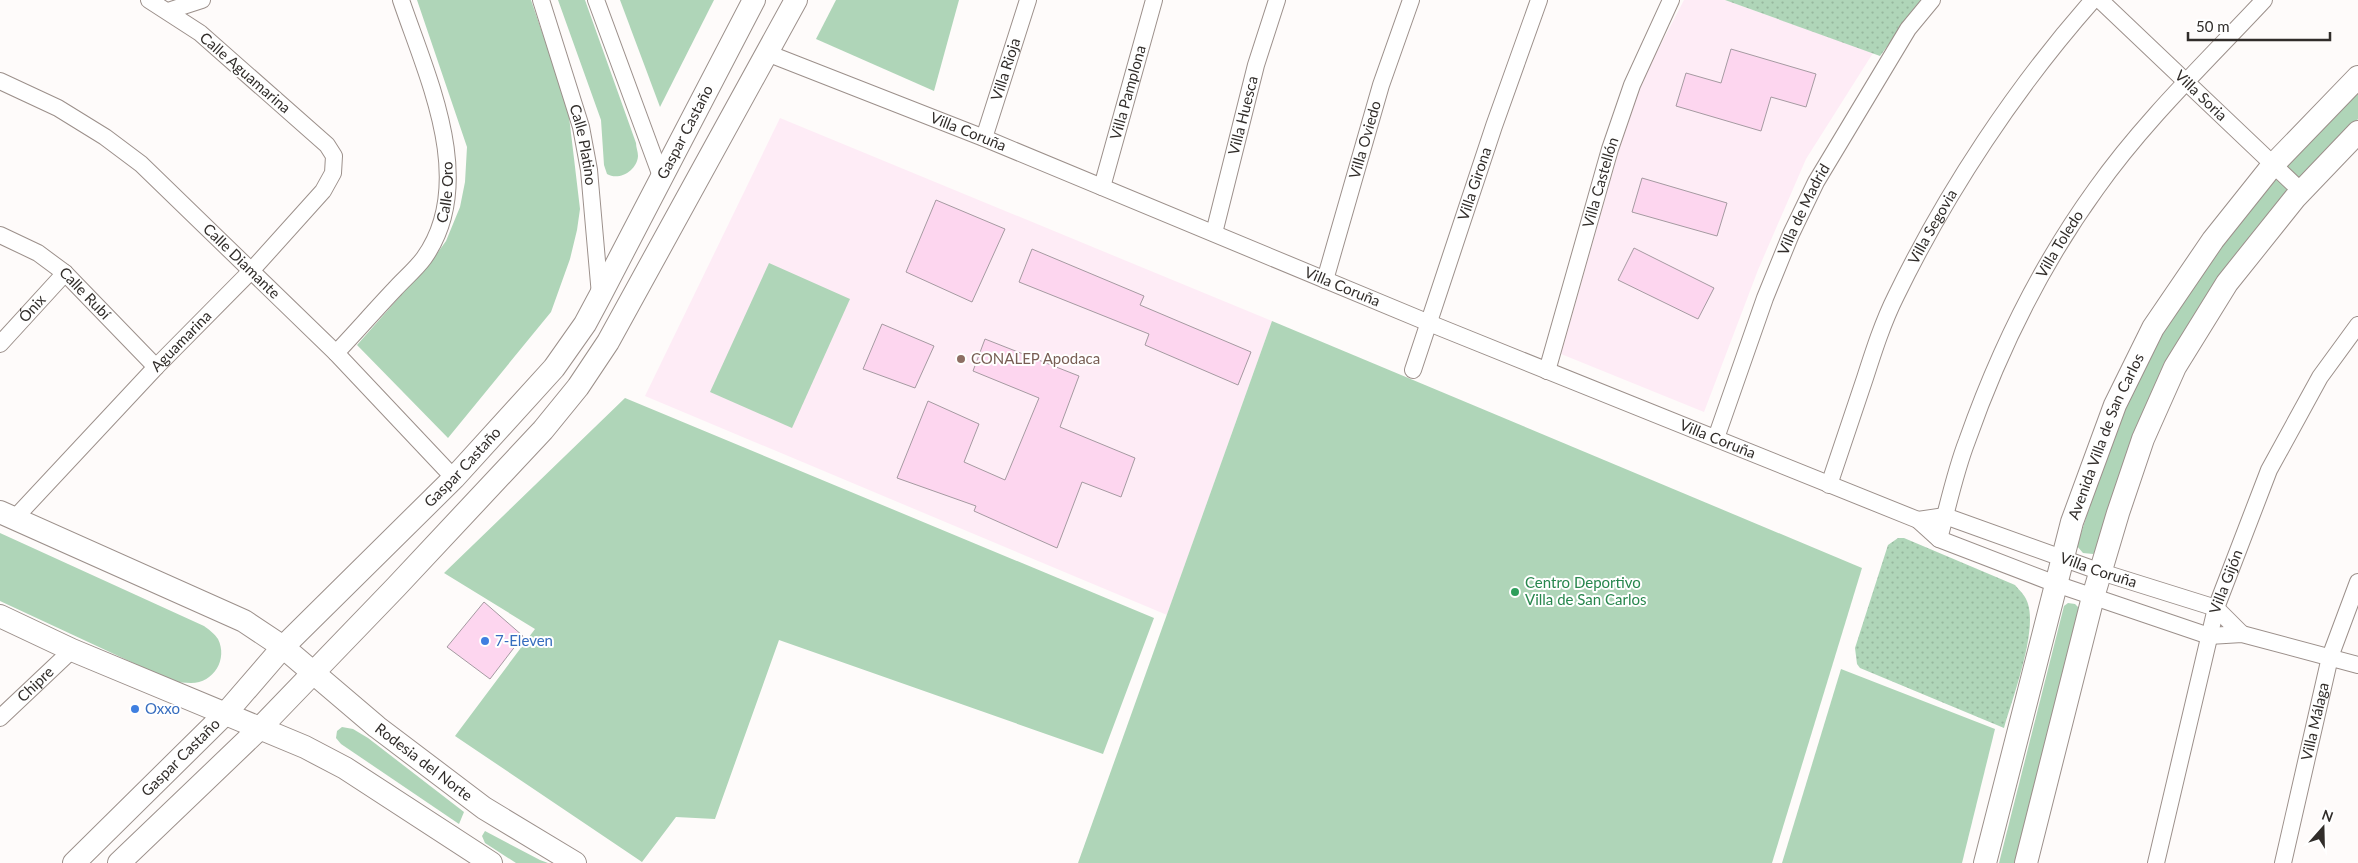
<svg xmlns="http://www.w3.org/2000/svg" width="2358" height="863" font-family="Lato,sans-serif">
  <defs>
    <pattern id="park-dots" width="8" height="8" patternUnits="userSpaceOnUse" patternTransform="scale(1.25)"><rect width="8" height="8" fill="#afd5b8"/><path d="M2 2h.1M6 6h.1" fill="none" stroke="#97b79e" stroke-width="1.8" stroke-linecap="round"/></pattern>
  </defs>
  <rect width="100%" height="100%" fill="#fefbfa"/>
  <g fill="#feecf6">
    <path d="M 1684,0 L 1725,0 L 1873,53 L 1806,159 L 1758,270 L 1704,412 L 1561,354 L 1635,94 Z"/>
    <path d="M 780,118 L 1272,321 L 1167,615 L 645,396 Z"/>
  </g>
  <g fill="#afd5b8">
    <path d="M 417,0 L 531,0 L 568,108 L 580,209 L 577,230 L 570,259 L 551,312 L 448,438 L 357,345 L 433,259 L 446,241 L 460,207 L 465,182 L 467,147 Z"/>
    <path d="M 558,0 L 585,0 L 636,143 C 636,147 638,152 638,156 C 637,171 619,181 607,174 L 604,165 L 601,120 Z"/>
    <path d="M 620,0 L 714,0 L 660,107 Z"/>
    <path d="M 836,0 L 959,0 L 934,91 L 816,39 Z"/>
    <path d="M 2358,91 L 2358,119 L 2348,130 L 2137,427 L 2117,481 L 2096,552 L 2093,554 L 2083,553 L 2077,546 L 2112,437 L 2148,356 L 2200,270 L 2258,195 Z"/>
    <path d="M 769,263 L 850,299 L 792,428 L 710,392 Z"/>
    <path d="M 1272,321 L 1862,568 L 1772,863 L 1078,863 Z"/>
    <path d="M 625,398 L 1154,618 L 1103,754 L 779,640 L 715,819 L 676,817 L 642,862 L 455,736 L 535,629 L 444,573 Z"/>
    <path d="M 0,533 L 204,626 C 208,629 215,634 218,639 C 228,659 214,683 191,683 C 185,683 178,682 172,681 L 0,601 Z"/>
    <path d="M 2068,603 L 2075,604 L 2080,609 L 2017,863 L 1999,863 L 2064,606 Z"/>
    <path d="M 1841,669 L 1995,729 L 1962,863 L 1782,863 Z"/>
    <path d="M 342,727 L 353,729 L 368,738 L 464,812 L 459,824 L 341,744 L 336,738 L 337,731 Z"/>
    <path d="M 485,831 L 540,860 L 548,863 L 516,863 L 485,843 L 482,836 Z"/>
  </g>
  <g fill="url(#park-dots)">
    <path d="M 1725,0 L 1922,0 L 1880,56 Z"/>
    <path d="M 1898,538 L 1904,538 L 2015,585 C 2020,591 2026,596 2028,604 C 2037,633 2013,697 2004,728 L 1860,668 L 1857,664 L 1855,648 L 1888,545 Z"/>
  </g>
  <g fill="#fdd6ef" stroke="#a59aa1">
    <path d="M 1731,49 L 1816,74 L 1806,107 L 1771,97 L 1761,131 L 1676,106 L 1686,73 L 1721,83 Z"/>
    <path d="M 1642,178 L 1727,203 L 1717,236 L 1632,212 Z"/>
    <path d="M 936,200 L 1005,229 L 972,302 L 906,272 Z"/>
    <path d="M 1634,248 L 1714,288 L 1698,319 L 1618,280 Z"/>
    <path d="M 1032,249 L 1144,296 L 1140,305 L 1251,352 L 1238,385 L 1145,345 L 1149,334 L 1019,282 Z"/>
    <path d="M 882,324 L 934,346 L 915,388 L 863,369 Z"/>
    <path d="M 985,339 L 1079,376 L 1060,427 L 1135,458 L 1121,497 L 1082,482 L 1057,548 L 974,511 L 976,506 L 897,478 L 928,401 L 979,424 L 964,462 L 1005,480 L 1039,398 L 973,371 Z"/>
    <path d="M 484,602 L 523,636 L 490,679 L 447,647 Z"/>
  </g>
  <g fill="none" stroke-linecap="round" stroke-linejoin="round">
    <defs>
      <g id="street">
        <path id="s1" d="M 541,0 L 581,127 L 589,170 L 600,295"/>
        <path d="M 596,0 L 662,179"/>
        <path id="s2" d="M 2100,0 L 2301,191"/>
        <path d="M 168,11 L 202,0"/>
        <path id="s3" d="M 767,53 L 984,138 L 1429,323 L 1918,520 L 1939,539 L 2056,584 L 2209,636 L 2242,634 L 2358,665"/>
        <path id="s4" d="M 0,81 L 58,108 L 105,137 L 141,164 L 336,353 L 454,478"/>
        <path id="s5" d="M 984,138 L 1028,0"/>
        <path id="s6" d="M 1102,187 L 1154,0"/>
        <path id="s7" d="M 1214,233 L 1256,65 L 1277,0"/>
        <path id="s8" d="M 0,235 L 38,253 L 65,273 L 156,367"/>
        <path id="s9" d="M 1325,280 L 1381,85 L 1411,0"/>
        <path id="s10" d="M 0,344 L 65,273"/>
        <path id="s11" d="M 336,353 C 356,332 375,310 395,289 C 404,279 416,269 424,258 C 478,182 427,77 401,0"/>
        <path id="s12" d="M 1413,370 L 1494,126 L 1539,0"/>
        <path id="s13" d="M 1547,371 L 1610,149 L 1632,85 L 1671,0"/>
        <path id="s14" d="M 1716,438 L 1765,298 L 1791,234 L 1816,182 L 1908,29 L 1932,0"/>
        <path id="s15" d="M 1829,485 C 1841,449 1853,413 1865,378 C 1874,350 1883,322 1896,296 C 1947,191 2016,87 2093,0"/>
        <path id="s16" d="M 14,519 L 156,367 L 251,271 L 323,191 L 333,173 L 334,156 L 327,145 L 200,33 L 149,0"/>
        <path id="s17" d="M 1918,520 L 1945,516 L 2101,572 L 2216,608 L 2242,634"/>
        <path id="s18" d="M 1939,539 C 1948,506 1955,472 1967,441 C 1998,353 2041,265 2096,189 C 2144,121 2207,61 2264,0"/>
        <path id="s19" d="M 0,718 L 72,650"/>
        <path id="s20" d="M 2156,863 L 2216,608 L 2269,470 L 2320,377 L 2358,325"/>
        <path id="s21" d="M 2283,863 L 2330,657 L 2358,582"/>
      </g>
      <g id="secondary">
        <path id="s22" d="M 0,512 L 244,621 L 283,647 L 377,727 L 484,808 L 575,863"/>
        <path d="M 0,616 L 72,650 L 305,747 L 345,768 L 491,863"/>
        <path id="s23" d="M 74,863 L 226,713 L 283,647 L 454,478 L 554,368 L 585,324 L 600,296 L 754,0"/>
        <path d="M 119,863 L 260,728 L 396,587 L 543,430 L 578,387 L 608,342 L 796,0"/>
        <path id="s24" d="M 1985,863 L 2072,522 L 2115,405 L 2153,328 L 2213,240 L 2272,166 L 2358,77"/>
        <path d="M 2026,863 L 2093,597 L 2118,513 L 2143,439 L 2175,367 L 2227,283 L 2295,198 L 2358,132"/>
      </g>
    </defs>
    <use href="#street" stroke="#9c908b" stroke-width="18"/>
    <use href="#secondary" stroke="#9c908b" stroke-width="24"/>
    <use href="#street" stroke="#fff" stroke-width="16"/>
    <use href="#secondary" stroke="#fff" stroke-width="22"/>
  </g>
  <circle fill="#8d6e63" stroke="#fff" stroke-width="2" cx="961" cy="359" r="5"/>
  <circle fill="#2e9e5b" stroke="#fff" stroke-width="2" cx="1515" cy="592" r="5"/>
  <g fill="#3f7fe0" stroke="#fff" stroke-width="2">
    <circle cx="485" cy="641" r="5"/>
    <circle cx="135" cy="709" r="5"/>
  </g>
  <g text-anchor="middle" stroke-width="4" stroke-linejoin="round" paint-order="stroke">
    <g font-size="15" fill="#312d2a" stroke="#fff">
      <text dy="5" stroke="none"><textPath href="#s5" startOffset="72">Villa Rioja</textPath></text>
      <text transform="translate(245 73) rotate(41)" y="5">Calle Aguamarina</text>
      <text dy="5" stroke="none"><textPath href="#s6" startOffset="98">Villa Pamplona</textPath></text>
      <text dy="5" stroke="none"><textPath href="#s2" startOffset="139">Villa Soria</textPath></text>
      <text dy="5" stroke="none"><textPath href="#s7" startOffset="121">Villa Huesca</textPath></text>
      <text dy="5" stroke="none"><textPath href="#s3" startOffset="216">Villa Coruña</textPath></text>
      <text dy="5" stroke="none"><textPath href="#s23" startOffset="960">Gaspar Castaño</textPath></text>
      <text dy="5" stroke="none"><textPath href="#s9" startOffset="146">Villa Oviedo</textPath></text>
      <text dy="5" stroke="none"><textPath href="#s1" startOffset="151">Calle Platino</textPath></text>
      <text dy="5" stroke="none"><textPath href="#s13" startOffset="196">Villa Castellón</textPath></text>
      <text dy="5" stroke="none"><textPath href="#s12" startOffset="196">Villa Girona</textPath></text>
      <text dy="5" stroke="none"><textPath href="#s11" startOffset="200">Calle Oro</textPath></text>
      <text dy="5" stroke="none"><textPath href="#s14" startOffset="245">Villa de Madrid</textPath></text>
      <text dy="5" stroke="none"><textPath href="#s15" startOffset="279">Villa Segovia</textPath></text>
      <text dy="5" stroke="none"><textPath href="#s18" startOffset="320">Villa Toledo</textPath></text>
      <text dy="5" stroke="none"><textPath href="#s4" startOffset="304">Calle Diamante</textPath></text>
      <text dy="5" stroke="none"><textPath href="#s3" startOffset="621">Villa Coruña</textPath></text>
      <text dy="5" stroke="none"><textPath href="#s8" startOffset="104">Calle Rubí</textPath></text>
      <text dy="5" stroke="none"><textPath href="#s10" startOffset="48">Ónix</textPath></text>
      <text dy="5" stroke="none"><textPath href="#s16" startOffset="244">Aguamarina</textPath></text>
      <text dy="5" stroke="none"><textPath href="#s24" startOffset="444">Avenida Villa de San Carlos</textPath></text>
      <text dy="5" stroke="none"><textPath href="#s3" startOffset="1026">Villa Coruña</textPath></text>
      <text dy="5" stroke="none"><textPath href="#s23" startOffset="555">Gaspar Castaño</textPath></text>
      <text dy="5" stroke="none"><textPath href="#s17" startOffset="190">Villa Coruña</textPath></text>
      <text dy="5" stroke="none"><textPath href="#s20" startOffset="290">Villa Gijón</textPath></text>
      <text dy="5" stroke="none"><textPath href="#s19" startOffset="49">Chipre</textPath></text>
      <text dy="5" stroke="none"><textPath href="#s21" startOffset="145">Villa Málaga</textPath></text>
      <text dy="5" stroke="none"><textPath href="#s23" startOffset="150">Gaspar Castaño</textPath></text>
      <text dy="5" stroke="none"><textPath href="#s22" startOffset="496">Rodesia del Norte</textPath></text>
    </g>
    <g font-size="15" fill="#785e54" stroke="#fff" text-anchor="start">
      <text x="971" y="364">CONALEP Apodaca</text>
    </g>
    <g font-size="15" fill="#27864d" stroke="#fff" text-anchor="start">
      <text x="1525" y="588">Centro Deportivo<tspan x="1525" dy="17">Villa de San Carlos</tspan></text>
    </g>
    <g font-size="15" fill="#366cbe" stroke="#fff" text-anchor="start">
      <text x="495" y="646">7-Eleven</text>
      <text x="145" y="714">Oxxo</text>
    </g>
  </g>
  <g transform="translate(2323 828) rotate(20)" stroke="#ffffff" stroke-width="4" paint-order="stroke">
  <path d="M0-4L9 19L0 12L-9 19Z" fill="#312d2a"/>
  <text y="-8" font-size="14" font-weight="bold" text-anchor="middle" fill="#312d2a">N</text>
  </g>
  <path d="M2188 32v8h142v-8" fill="none" stroke="#312d2a" stroke-width="2.5"/>
  <text x="2196" y="32" font-size="15" fill="#312d2a" stroke="#ffffff" stroke-width="4" paint-order="stroke">50 m</text>
</svg>
